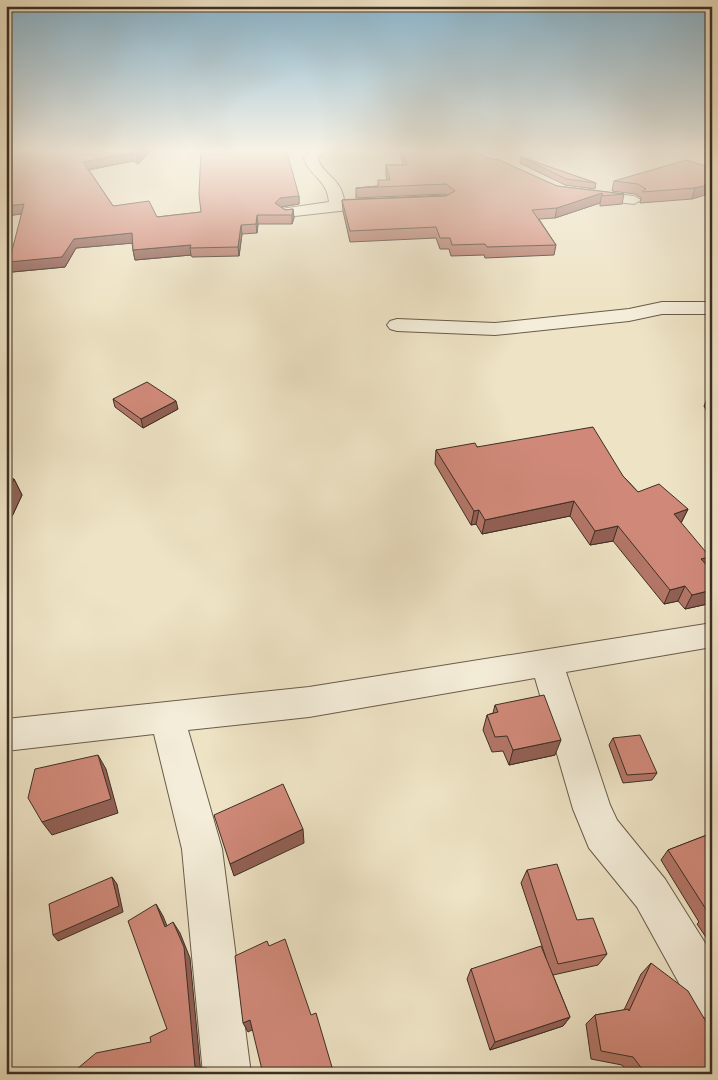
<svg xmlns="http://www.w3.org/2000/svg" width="718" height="1080" font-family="'IM FELL DW Pica',serif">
  <rect width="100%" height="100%" fill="#eee3c5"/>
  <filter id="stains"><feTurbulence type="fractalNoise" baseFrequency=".004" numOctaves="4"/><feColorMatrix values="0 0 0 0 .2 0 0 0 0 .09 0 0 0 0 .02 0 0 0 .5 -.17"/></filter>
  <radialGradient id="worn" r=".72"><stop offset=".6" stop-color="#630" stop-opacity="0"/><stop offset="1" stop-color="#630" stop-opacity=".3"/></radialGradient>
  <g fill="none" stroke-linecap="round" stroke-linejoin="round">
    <defs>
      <g id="minor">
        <path d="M 312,149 L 325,149 L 318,159 C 324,176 341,178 344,200 L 379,199 L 384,200 L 386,203 L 384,206 L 286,217 L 281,215 L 278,212 L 281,209 L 329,202 C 327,179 311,178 304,159 Z"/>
        <path d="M 585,191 L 634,196 L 641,200 L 634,204 L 580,198 L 578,195 L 580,192 Z"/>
        <path d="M 662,302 L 712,302 L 712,314 L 662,314 L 629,321 L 495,335 L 397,331 L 390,329 L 387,325 L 390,321 L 397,319 L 495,323 L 629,309 Z"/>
        <path d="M 712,623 L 712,647 L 566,672 L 610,805 L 617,820 L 665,879 L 712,954 L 712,1020 L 696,1014 L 637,907 L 589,848 L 573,809 L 535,678 L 309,717 L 188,730 L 222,849 L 251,1074 L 203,1074 L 182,849 L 154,734 L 6,751 L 6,719 L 309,687 Z"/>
      </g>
    </defs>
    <use href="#minor" stroke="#695c4c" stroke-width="2"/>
    <use href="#minor" fill="#f4edd9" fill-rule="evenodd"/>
  </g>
  <g fill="#b37668" stroke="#3d2f24">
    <path d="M 12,149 L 152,149 L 138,164 L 133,161 L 89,170 L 113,206 L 157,217 L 201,212 L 299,196 L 299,204 L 281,207 L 285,210 L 293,209 L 294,218 L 292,224 L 258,224 L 257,233 L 242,234 L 239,256 L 192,257 L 191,255 L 135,260 L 133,250 L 132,243 L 76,248 L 65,267 L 12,272 L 22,214 L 6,216 L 6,154 Z"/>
    <path d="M 401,149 L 466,149 L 557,186 L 624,194 L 622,204 L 600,206 L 600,203 L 555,218 L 539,219 L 556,245 L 554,255 L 485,258 L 484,255 L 451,256 L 449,249 L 440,249 L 436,238 L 350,242 L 343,211 L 342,200 L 447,195 L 445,194 L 356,198 L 356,188 L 378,186 L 387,180 L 386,175 L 386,165 L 403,165 L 401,157 Z"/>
    <path d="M 521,157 L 596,183 L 595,189 L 565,185 L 520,163 Z"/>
    <path d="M 712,168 L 692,199 L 640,203 L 641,198 L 635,194 L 612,191 L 614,181 Z"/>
    <path d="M 710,392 L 712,392 L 712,421 L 704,406 Z"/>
    <path d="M 113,399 L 178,409 L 143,428 L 115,407 Z"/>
    <path d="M 477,447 L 623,476 L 638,492 L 688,509 L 681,523 L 706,565 L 712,571 L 712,603 L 685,609 L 678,601 L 664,604 L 613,541 L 590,545 L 570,516 L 482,534 L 476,524 L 471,525 L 435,464 L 436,450 Z"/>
    <path d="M 6,472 L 9,479 L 14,479 L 22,495 L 9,523 L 6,523 Z"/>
    <path d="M 495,705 L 555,755 L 509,765 L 503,751 L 492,752 L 483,730 L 487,715 L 493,713 Z"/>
    <path d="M 613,738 L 657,773 L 652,780 L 623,783 L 609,745 Z"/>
    <path d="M 712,833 L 712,946 L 697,924 L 699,922 L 661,860 L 668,850 Z"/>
    <path d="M 527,870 L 577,920 L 607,954 L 598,965 L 553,975 L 570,1017 L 563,1026 L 490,1050 L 467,979 L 471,969 L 546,958 L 521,883 Z"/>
    <path d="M 651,963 L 709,1074 L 629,1074 L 622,1065 L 591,1059 L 586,1024 L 595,1015 L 624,1010 L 641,974 Z"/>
  </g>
  <g fill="#926055" stroke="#3d2f24">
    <path d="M 143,149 L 152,149 L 138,164 L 136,156 Z"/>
    <path d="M 131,153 L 133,161 L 85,170 L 83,162 Z"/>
    <path d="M 712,184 L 712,193 L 692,199 L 695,188 Z"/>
    <path d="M 602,193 L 600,203 L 555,218 L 557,208 Z"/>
    <path d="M 299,196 L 299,204 L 281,207 L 275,203 L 280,198 Z"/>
    <path d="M 24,204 L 27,213 L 6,216 L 6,206 Z"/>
    <path d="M 293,209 L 294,218 L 292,224 L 292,215 Z"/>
    <path d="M 257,215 L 258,224 L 257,233 L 256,224 Z"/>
    <path d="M 241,225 L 242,234 L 239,256 L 238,247 Z"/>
    <path d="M 132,233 L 134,243 L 76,248 L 65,267 L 12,272 L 9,262 L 74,239 Z"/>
    <path d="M 191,245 L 190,248 L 191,255 L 135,260 L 133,250 Z"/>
    <path d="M 176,401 L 178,409 L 143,428 L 141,419 Z"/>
    <path d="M 6,472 L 10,481 L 6,490 Z"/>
    <path d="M 14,479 L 22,495 L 9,523 L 6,516 L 6,496 Z"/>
    <path d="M 574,501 L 570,516 L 482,534 L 485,520 Z"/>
    <path d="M 688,509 L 681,523 L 674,514 Z"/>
    <path d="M 479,510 L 476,524 L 471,525 L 474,511 Z"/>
    <path d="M 618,526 L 613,541 L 590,545 L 595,531 Z"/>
    <path d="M 710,557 L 703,571 L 701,559 Z"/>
    <path d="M 685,586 L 678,601 L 664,604 L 670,590 Z"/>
    <path d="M 712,590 L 712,603 L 685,609 L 692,595 Z"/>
    <path d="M 561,740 L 555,755 L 509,765 L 513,750 Z"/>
    <path d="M 98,755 L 106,769 L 118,813 L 52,835 L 42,822 Z"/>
    <path d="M 303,829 L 304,843 L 234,876 L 230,864 Z"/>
    <path d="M 112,877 L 117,884 L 123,912 L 58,941 L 53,935 Z"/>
    <path d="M 156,904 L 163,916 L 172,938 L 165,927 Z"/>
    <path d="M 173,922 L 180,933 L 190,958 L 201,1074 L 195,1067 Z"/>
    <path d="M 570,1017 L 563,1026 L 490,1050 L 495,1042 Z"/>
    <path d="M 250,1020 L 254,1029 L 248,1032 L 243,1023 Z"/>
  </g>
  <g fill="#d08979" stroke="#3d2f24">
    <path d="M 12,149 L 143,149 L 136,156 L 131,153 L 83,162 L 113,206 L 149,201 L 157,217 L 201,212 L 199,195 L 201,149 L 286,149 L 299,196 L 280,198 L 275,203 L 285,210 L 293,209 L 292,215 L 257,215 L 256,224 L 241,225 L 238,247 L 190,248 L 191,245 L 133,250 L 132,233 L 74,239 L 62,257 L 9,262 L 24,204 L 6,206 L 6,154 Z"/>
    <path d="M 402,149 L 466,149 L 493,160 L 497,159 L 557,186 L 624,194 L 603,196 L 602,193 L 557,208 L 532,210 L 556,245 L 487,247 L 485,244 L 452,245 L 450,238 L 440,238 L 436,227 L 350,231 L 342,200 L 446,196 L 455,191 L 446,184 L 356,188 L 378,186 L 378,180 L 390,180 L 386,165 L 407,165 Z"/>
    <path d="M 521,157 L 596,183 L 566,179 Z"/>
    <path d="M 686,160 L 712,168 L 712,184 L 695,188 L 642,192 L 646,189 L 638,184 L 614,181 Z"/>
    <path d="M 147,382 L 176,401 L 141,419 L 113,399 Z"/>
    <path d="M 593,427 L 623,476 L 638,492 L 659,484 L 688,509 L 674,514 L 710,557 L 701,559 L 712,571 L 712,590 L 692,595 L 685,586 L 670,590 L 618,526 L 595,531 L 574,501 L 485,520 L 479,510 L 474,511 L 436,450 L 475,443 L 477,447 Z"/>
    <path d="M 6,479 L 14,479 L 6,496 Z"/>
    <path d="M 544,695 L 561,740 L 513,750 L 507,736 L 495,737 L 487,715 L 498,712 L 495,705 Z"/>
    <path d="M 640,735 L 657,773 L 627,775 L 613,738 Z"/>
    <path d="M 98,755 L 111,799 L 42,822 L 28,798 L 35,769 Z"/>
    <path d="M 283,784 L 303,829 L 230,864 L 214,815 Z"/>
    <path d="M 712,833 L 712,923 L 706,915 L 709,914 L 668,850 Z"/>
    <path d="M 557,864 L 577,920 L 593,918 L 607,954 L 558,964 L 527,870 Z"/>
    <path d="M 112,877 L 119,906 L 53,935 L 49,904 Z"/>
    <path d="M 156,904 L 165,927 L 173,922 L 184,947 L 195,1067 L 207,1068 L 209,1074 L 71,1074 L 96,1053 L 151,1042 L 150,1037 L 167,1029 L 128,921 Z"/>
    <path d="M 285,939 L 311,1015 L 316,1013 L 334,1074 L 263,1074 L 250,1020 L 243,1023 L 235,956 L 267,941 L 269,946 Z"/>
    <path d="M 541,946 L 570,1017 L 495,1042 L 471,969 Z"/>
    <path d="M 651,963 L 688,991 L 712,1032 L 712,1072 L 709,1074 L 646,1074 L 633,1057 L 601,1051 L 595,1015 L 628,1009 L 629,1011 Z"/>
  </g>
  <linearGradient id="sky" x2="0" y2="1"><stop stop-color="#89b8d2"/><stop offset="0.5" stop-color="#f7f2e5"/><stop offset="1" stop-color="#f7f2e5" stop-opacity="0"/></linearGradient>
  <rect width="718" height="300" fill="url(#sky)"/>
  <rect width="718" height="1080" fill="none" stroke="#eee3c5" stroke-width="25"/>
  <rect x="8" y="8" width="703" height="1065" fill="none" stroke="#3d2f24" stroke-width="2.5"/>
  <rect x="12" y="12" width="693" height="1055" fill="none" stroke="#3d2f24"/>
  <rect width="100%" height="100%" filter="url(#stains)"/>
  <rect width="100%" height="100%" fill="url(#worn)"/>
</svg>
